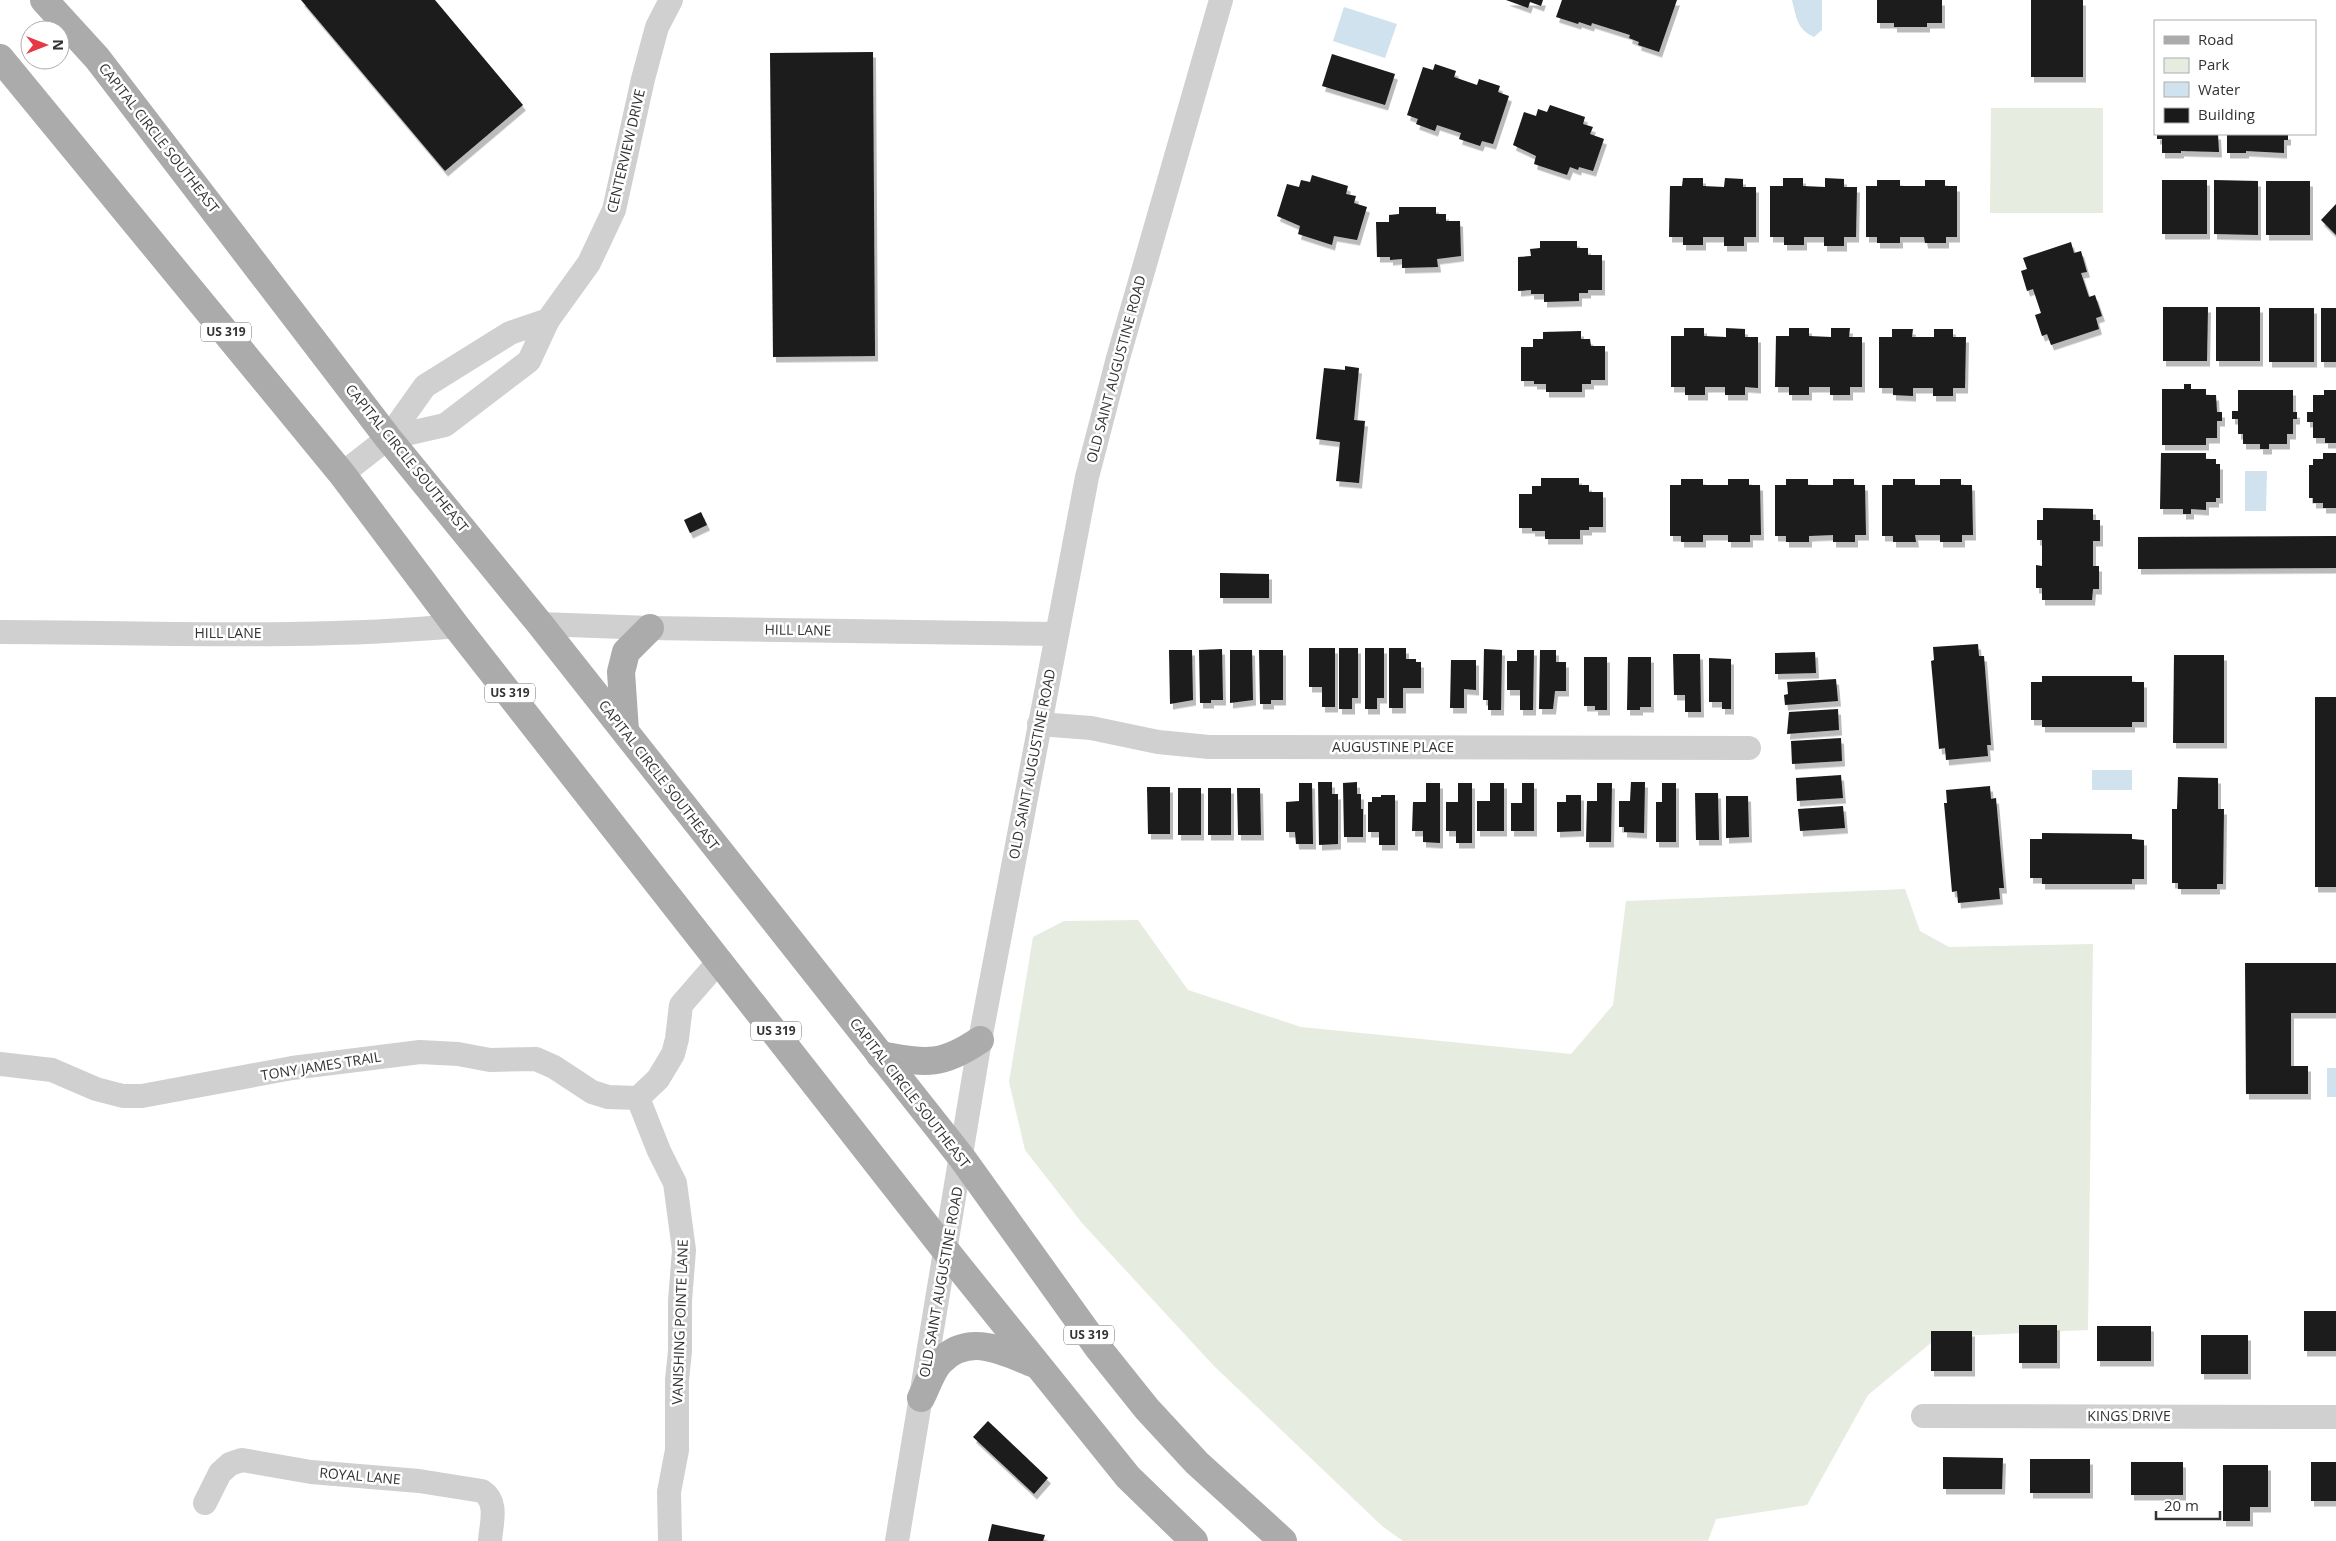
<svg xmlns="http://www.w3.org/2000/svg" width="2336" height="1541" font-family="'Open Sans',sans-serif">
  <defs>
    <filter id="shadow"><feDropShadow dx="3" dy="5.5" stdDeviation="0" flood-color="#0004"/></filter>
  </defs>
  <rect width="100%" height="100%" fill="#fff"/>
  <g fill="#e6ecdf">
    <path d="M 1991,108 L 2103,108 L 2103,213 L 1990,213 Z"/>
    <path d="M 1905,889 L 1920,931 L 1949,947 L 2093,944 L 2088,1330 L 1938,1337 L 1868,1395 L 1807,1505 L 1716,1519 L 1708,1541 L 1403,1541 L 1382,1526 L 1214,1366 L 1082,1223 L 1025,1150 L 1009,1082 L 1033,937 L 1064,921 L 1138,920 L 1188,990 L 1301,1027 L 1571,1054 L 1613,1005 L 1626,901 Z"/>
  </g>
  <g fill="#cfe2ee">
    <path d="M 1792,0 L 1822,0 L 1822,30 L 1814,37 C 1797,30 1796,16 1792,0 Z"/>
    <path d="M 1344,7 L 1397,24 L 1385,58 L 1333,41 Z"/>
    <path d="M 2245,471 L 2267,471 L 2266,511 L 2245,511 Z"/>
    <rect x="2092" y="770" width="40" height="20"/>
    <rect x="2327" y="1068" width="9" height="29"/>
  </g>
  <g fill="#1a1a1a" filter="url(#shadow)">
    <path d="M 301,0 L 435,0 L 523,105 L 445,171 Z"/>
    <path d="M 1506,0 L 1543,0 L 1541,6 L 1530,2 L 1528,8 Z"/>
    <path d="M 1562,0 L 1677,0 L 1659,52 L 1638,45 L 1639,42 L 1629,38 L 1630,35 L 1592,23 L 1591,26 L 1579,22 L 1578,24 L 1556,17 Z"/>
    <path d="M 1877,0 L 1942,0 L 1942,23 L 1927,23 L 1927,27 L 1894,27 L 1894,23 L 1877,23 Z"/>
    <rect x="2031" y="0" width="52" height="77"/>
    <path d="M 873,52 L 875,356 L 773,357 L 770,53 Z"/>
    <path d="M 1332,54 L 1395,74 L 1385,105 L 1322,86 Z"/>
    <path d="M 1435,64 L 1456,71 L 1454,77 L 1477,85 L 1479,79 L 1500,86 L 1498,92 L 1509,96 L 1493,144 L 1482,141 L 1480,146 L 1459,139 L 1461,133 L 1437,125 L 1435,131 L 1416,124 L 1418,119 L 1407,115 L 1423,67 L 1433,70 Z"/>
    <path d="M 1550,105 L 1585,117 L 1583,124 L 1593,127 L 1590,134 L 1604,139 L 1593,171 L 1579,167 L 1578,170 L 1570,167 L 1567,175 L 1534,164 L 1536,156 L 1513,145 L 1524,112 L 1536,116 L 1538,109 L 1547,112 Z"/>
    <path d="M 2157,134 L 2218,134 L 2219,152 L 2181,151 L 2181,153 L 2162,153 L 2162,139 L 2157,139 Z"/>
    <path d="M 2227,134 L 2288,134 L 2288,140 L 2284,140 L 2284,153 L 2246,151 L 2246,153 L 2227,153 Z"/>
    <path d="M 1312,175 L 1348,186 L 1346,194 L 1356,196 L 1354,203 L 1367,207 L 1357,240 L 1334,236 L 1332,245 L 1298,234 L 1300,226 L 1277,216 L 1287,184 L 1299,187 L 1301,180 L 1310,182 Z"/>
    <path d="M 1683,178 L 1703,178 L 1703,186 L 1724,187 L 1725,178 L 1743,179 L 1743,187 L 1756,187 L 1756,237 L 1744,237 L 1744,246 L 1724,246 L 1724,237 L 1703,237 L 1703,245 L 1683,245 L 1683,237 L 1669,237 L 1670,186 L 1682,186 Z"/>
    <path d="M 1783,178 L 1803,178 L 1803,186 L 1825,187 L 1825,178 L 1844,179 L 1844,187 L 1857,187 L 1856,237 L 1844,237 L 1844,246 L 1824,246 L 1824,237 L 1804,237 L 1804,245 L 1784,245 L 1784,237 L 1770,237 L 1770,186 L 1783,186 Z"/>
    <path d="M 1877,180 L 1900,180 L 1900,186 L 1925,186 L 1925,180 L 1945,180 L 1945,186 L 1957,186 L 1957,237 L 1946,237 L 1946,243 L 1925,243 L 1924,237 L 1900,237 L 1900,243 L 1877,243 L 1877,237 L 1866,237 L 1866,186 L 1877,186 Z"/>
    <rect x="2162" y="180" width="45" height="54"/>
    <path d="M 2214,180 L 2258,181 L 2258,235 L 2214,234 Z"/>
    <rect x="2266" y="181" width="44" height="54"/>
    <path d="M 2336,204 L 2336,235 L 2321,220 Z"/>
    <path d="M 1399,207 L 1436,207 L 1436,214 L 1446,214 L 1446,221 L 1460,221 L 1461,256 L 1437,259 L 1438,267 L 1402,268 L 1402,259 L 1390,260 L 1390,257 L 1377,257 L 1376,222 L 1389,222 L 1389,215 L 1399,214 Z"/>
    <path d="M 1540,241 L 1577,241 L 1577,248 L 1588,248 L 1588,255 L 1602,255 L 1602,290 L 1588,290 L 1588,293 L 1579,293 L 1579,301 L 1544,302 L 1544,294 L 1531,294 L 1531,290 L 1518,291 L 1518,257 L 1531,256 L 1530,249 L 1540,248 Z"/>
    <path d="M 2071,242 L 2074,253 L 2081,251 L 2087,272 L 2081,273 L 2089,297 L 2095,295 L 2102,316 L 2096,318 L 2099,329 L 2051,345 L 2047,334 L 2042,336 L 2035,315 L 2041,313 L 2033,289 L 2027,291 L 2021,271 L 2027,269 L 2023,258 Z"/>
    <path d="M 2163,307 L 2208,307 L 2207,361 L 2163,361 Z"/>
    <rect x="2216" y="307" width="44" height="54"/>
    <rect x="2269" y="308" width="45" height="54"/>
    <rect x="2321" y="308" width="15" height="54"/>
    <path d="M 1684,328 L 1704,328 L 1704,336 L 1726,337 L 1726,328 L 1745,329 L 1745,337 L 1758,337 L 1758,388 L 1745,387 L 1745,395 L 1725,395 L 1725,387 L 1705,387 L 1705,395 L 1685,395 L 1685,387 L 1671,387 L 1671,336 L 1684,336 Z"/>
    <path d="M 1789,328 L 1809,328 L 1809,336 L 1831,337 L 1831,328 L 1850,328 L 1849,337 L 1862,337 L 1862,387 L 1850,387 L 1850,395 L 1830,395 L 1830,387 L 1809,387 L 1809,395 L 1789,395 L 1789,387 L 1775,387 L 1776,336 L 1789,336 Z"/>
    <path d="M 1892,329 L 1913,329 L 1912,337 L 1934,337 L 1934,329 L 1953,329 L 1953,337 L 1966,337 L 1965,388 L 1953,388 L 1953,396 L 1933,396 L 1933,388 L 1913,388 L 1913,396 L 1893,395 L 1893,388 L 1879,388 L 1879,337 L 1892,337 Z"/>
    <path d="M 1581,331 L 1581,339 L 1590,339 L 1591,346 L 1605,346 L 1605,380 L 1591,380 L 1591,384 L 1582,384 L 1582,392 L 1546,392 L 1546,384 L 1534,384 L 1534,381 L 1521,381 L 1521,347 L 1533,347 L 1533,339 L 1543,339 L 1543,332 Z"/>
    <path d="M 1345,366 L 1359,368 L 1354,420 L 1365,421 L 1359,483 L 1336,481 L 1340,442 L 1316,439 L 1324,368 L 1345,370 Z"/>
    <path d="M 2184,384 L 2191,384 L 2191,389 L 2206,389 L 2206,395 L 2216,395 L 2217,412 L 2222,412 L 2222,421 L 2217,421 L 2217,438 L 2206,438 L 2206,445 L 2162,445 L 2162,389 L 2184,389 Z"/>
    <path d="M 2238,390 L 2293,390 L 2293,412 L 2297,412 L 2297,419 L 2293,419 L 2293,434 L 2287,434 L 2287,444 L 2269,444 L 2269,449 L 2260,449 L 2260,444 L 2243,444 L 2243,434 L 2238,434 L 2238,419 L 2232,419 L 2232,411 L 2238,411 Z"/>
    <path d="M 2324,390 L 2336,390 L 2336,443 L 2325,443 L 2325,438 L 2313,438 L 2313,422 L 2307,422 L 2307,412 L 2313,412 L 2313,395 L 2324,395 Z"/>
    <path d="M 2161,453 L 2206,453 L 2206,459 L 2216,459 L 2216,464 L 2220,464 L 2220,498 L 2216,498 L 2216,502 L 2206,502 L 2206,510 L 2191,509 L 2191,514 L 2183,514 L 2183,509 L 2160,509 Z"/>
    <path d="M 2323,453 L 2336,453 L 2336,508 L 2323,508 L 2323,503 L 2313,503 L 2313,498 L 2309,498 L 2309,465 L 2313,465 L 2313,459 L 2323,459 Z"/>
    <path d="M 1541,478 L 1579,478 L 1579,485 L 1589,485 L 1589,492 L 1603,492 L 1603,527 L 1589,527 L 1589,530 L 1580,530 L 1580,539 L 1545,539 L 1545,531 L 1532,531 L 1532,528 L 1519,528 L 1519,494 L 1532,494 L 1532,486 L 1541,486 Z"/>
    <path d="M 1681,479 L 1703,479 L 1703,485 L 1728,485 L 1728,479 L 1749,479 L 1749,485 L 1760,485 L 1761,535 L 1750,535 L 1750,542 L 1728,542 L 1728,535 L 1703,535 L 1703,542 L 1681,542 L 1681,536 L 1670,536 L 1670,485 L 1681,485 Z"/>
    <path d="M 1786,479 L 1808,479 L 1808,485 L 1833,485 L 1833,479 L 1854,479 L 1854,485 L 1865,485 L 1866,535 L 1855,535 L 1855,542 L 1833,542 L 1833,535 L 1809,536 L 1809,542 L 1786,542 L 1786,536 L 1775,536 L 1775,485 L 1786,485 Z"/>
    <path d="M 1893,479 L 1915,479 L 1915,485 L 1940,485 L 1940,479 L 1961,479 L 1961,485 L 1972,485 L 1973,535 L 1962,535 L 1962,542 L 1940,542 L 1940,535 L 1915,535 L 1916,542 L 1893,542 L 1893,536 L 1882,536 L 1882,485 L 1893,485 Z"/>
    <path d="M 2043,508 L 2093,509 L 2093,520 L 2100,520 L 2100,541 L 2093,541 L 2093,566 L 2099,566 L 2099,589 L 2093,589 L 2092,600 L 2042,600 L 2042,588 L 2036,588 L 2036,565 L 2042,566 L 2042,540 L 2037,540 L 2037,520 L 2043,520 Z"/>
    <path d="M 701,512 L 707,525 L 690,533 L 684,520 Z"/>
    <path d="M 2336,536 L 2336,568 L 2138,569 L 2138,537 Z"/>
    <path d="M 1220,573 L 1269,574 L 1269,598 L 1220,598 Z"/>
    <path d="M 1978,644 L 1979,656 L 1984,656 L 1991,745 L 1987,745 L 1988,756 L 1946,760 L 1945,748 L 1939,749 L 1931,661 L 1934,660 L 1933,647 Z"/>
    <path d="M 1309,648 L 1335,648 L 1335,707 L 1322,707 L 1322,687 L 1309,687 Z"/>
    <path d="M 1339,648 L 1358,648 L 1358,698 L 1352,698 L 1352,709 L 1339,709 Z"/>
    <path d="M 1365,648 L 1384,648 L 1384,698 L 1377,698 L 1377,709 L 1365,709 Z"/>
    <path d="M 1389,648 L 1406,648 L 1406,659 L 1416,659 L 1416,662 L 1421,662 L 1421,688 L 1403,688 L 1403,708 L 1389,708 Z"/>
    <path d="M 1222,649 L 1223,700 L 1211,700 L 1211,703 L 1200,703 L 1199,650 Z"/>
    <path d="M 1484,649 L 1502,650 L 1501,710 L 1488,710 L 1488,700 L 1483,700 Z"/>
    <path d="M 1169,650 L 1192,650 L 1193,700 L 1170,704 Z"/>
    <path d="M 1230,650 L 1252,650 L 1253,700 L 1230,703 Z"/>
    <path d="M 1259,650 L 1283,650 L 1283,700 L 1271,700 L 1271,704 L 1260,704 Z"/>
    <path d="M 1517,650 L 1534,650 L 1533,710 L 1520,710 L 1520,690 L 1507,690 L 1507,661 L 1517,661 Z"/>
    <path d="M 1540,650 L 1556,650 L 1556,662 L 1566,662 L 1566,691 L 1555,691 L 1553,709 L 1539,709 Z"/>
    <path d="M 1815,652 L 1816,673 L 1775,674 L 1775,653 Z"/>
    <path d="M 1673,654 L 1700,654 L 1701,712 L 1685,712 L 1685,695 L 1674,695 Z"/>
    <path d="M 2174,655 L 2224,655 L 2224,743 L 2173,743 Z"/>
    <path d="M 1584,657 L 1607,657 L 1607,710 L 1595,710 L 1595,706 L 1584,706 Z"/>
    <path d="M 1628,657 L 1651,657 L 1651,707 L 1640,707 L 1640,710 L 1627,710 Z"/>
    <path d="M 1709,658 L 1731,659 L 1731,709 L 1722,709 L 1722,702 L 1709,702 Z"/>
    <path d="M 1451,660 L 1476,660 L 1476,690 L 1464,689 L 1464,708 L 1450,708 Z"/>
    <path d="M 2042,676 L 2132,676 L 2132,682 L 2144,682 L 2144,722 L 2132,722 L 2132,727 L 2042,727 L 2042,720 L 2031,720 L 2031,682 L 2042,682 Z"/>
    <path d="M 1836,679 L 1838,701 L 1785,705 L 1784,695 L 1788,694 L 1787,682 Z"/>
    <rect x="2315" y="697" width="21" height="190"/>
    <path d="M 1838,709 L 1839,730 L 1787,734 L 1789,712 Z"/>
    <path d="M 1841,738 L 1842,761 L 1792,764 L 1791,741 Z"/>
    <path d="M 1841,775 L 1843,798 L 1797,801 L 1796,778 Z"/>
    <path d="M 2178,777 L 2218,778 L 2218,809 L 2224,809 L 2223,884 L 2217,884 L 2217,889 L 2178,889 L 2178,883 L 2172,883 L 2172,809 L 2177,809 Z"/>
    <path d="M 1318,782 L 1332,782 L 1332,794 L 1338,794 L 1338,844 L 1319,845 Z"/>
    <path d="M 1357,782 L 1357,794 L 1361,794 L 1361,809 L 1363,809 L 1363,837 L 1344,837 L 1343,783 Z"/>
    <path d="M 1631,782 L 1645,782 L 1644,833 L 1624,832 L 1624,827 L 1619,827 L 1619,801 L 1630,801 Z"/>
    <path d="M 1299,783 L 1312,783 L 1313,844 L 1296,844 L 1295,832 L 1286,832 L 1286,802 L 1299,801 Z"/>
    <path d="M 1426,783 L 1440,783 L 1440,843 L 1423,842 L 1423,831 L 1412,831 L 1413,802 L 1426,802 Z"/>
    <path d="M 1458,783 L 1472,783 L 1472,843 L 1456,843 L 1456,831 L 1446,831 L 1446,802 L 1458,802 Z"/>
    <path d="M 1490,783 L 1504,783 L 1504,831 L 1477,831 L 1477,801 L 1490,801 Z"/>
    <path d="M 1522,783 L 1534,783 L 1534,831 L 1511,831 L 1511,803 L 1522,803 Z"/>
    <path d="M 1597,783 L 1612,783 L 1611,842 L 1586,842 L 1587,801 L 1597,801 Z"/>
    <path d="M 1662,783 L 1676,783 L 1676,842 L 1656,842 L 1656,802 L 1662,802 Z"/>
    <path d="M 1990,786 L 1991,799 L 1996,798 L 2004,888 L 1999,888 L 2000,899 L 1958,903 L 1957,891 L 1952,892 L 1944,803 L 1947,803 L 1946,790 Z"/>
    <path d="M 1147,787 L 1170,787 L 1170,834 L 1148,834 Z"/>
    <rect x="1178" y="788" width="23" height="47"/>
    <rect x="1208" y="788" width="23" height="47"/>
    <path d="M 1237,788 L 1260,788 L 1261,835 L 1238,835 Z"/>
    <path d="M 1695,793 L 1718,793 L 1719,840 L 1696,840 Z"/>
    <path d="M 1381,795 L 1395,795 L 1395,845 L 1379,845 L 1379,832 L 1368,832 L 1368,802 L 1372,802 L 1372,797 L 1381,797 Z"/>
    <path d="M 1566,795 L 1581,795 L 1581,831 L 1557,832 L 1557,802 L 1566,802 Z"/>
    <path d="M 1726,796 L 1748,796 L 1749,837 L 1726,838 Z"/>
    <path d="M 1843,806 L 1845,828 L 1800,831 L 1798,809 Z"/>
    <path d="M 2042,833 L 2132,834 L 2132,839 L 2144,840 L 2144,879 L 2132,879 L 2132,884 L 2042,884 L 2042,878 L 2030,878 L 2030,839 L 2042,839 Z"/>
    <path d="M 2245,963 L 2336,963 L 2336,1013 L 2291,1013 L 2291,1066 L 2308,1066 L 2308,1094 L 2246,1094 Z"/>
    <rect x="2304" y="1311" width="32" height="40"/>
    <rect x="2019" y="1325" width="38" height="38"/>
    <rect x="2097" y="1326" width="54" height="35"/>
    <rect x="1931" y="1331" width="41" height="40"/>
    <rect x="2201" y="1335" width="47" height="39"/>
    <path d="M 988,1421 L 1048,1478 L 1034,1494 L 973,1437 Z"/>
    <path d="M 1943,1457 L 2003,1458 L 2002,1489 L 1943,1489 Z"/>
    <rect x="2030" y="1459" width="60" height="34"/>
    <rect x="2131" y="1462" width="52" height="33"/>
    <rect x="2311" y="1462" width="25" height="39"/>
    <path d="M 2223,1465 L 2268,1465 L 2268,1507 L 2250,1507 L 2250,1521 L 2223,1521 Z"/>
    <path d="M 992,1524 L 1045,1535 L 1043,1541 L 988,1541 Z"/>
  </g>
  <g fill="none" stroke-linecap="round" stroke-linejoin="round">
    <g stroke="#d0d0d0" stroke-width="24">
      <path d="M 388,438 L 445,425 L 529,361 L 548,320 L 589,263 L 614,210 L 643,79 L 657,27 L 671,0"/>
      <path d="M 342,474 L 388,438 L 425,386 L 510,333 L 548,320"/>
      <path d="M 540,624 L 650,628 L 1056,634"/>
      <path d="M 0,632 C 150,632 307,640 456,626"/>
      <path d="M 1039,724 L 1091,728 L 1158,742 L 1209,747 L 1749,748"/>
      <path d="M 0,1064 L 52,1070 L 96,1089 L 123,1096 L 142,1096 L 292,1068 L 420,1052 L 458,1054 L 490,1060 L 536,1059 L 554,1067 L 592,1092 L 608,1097 L 638,1098"/>
      <path d="M 638,1098 L 659,1151 L 675,1183 L 684,1250 L 680,1301 L 680,1351 L 677,1380 L 677,1450 L 669,1492 L 670,1541"/>
      <path d="M 638,1098 L 658,1079 L 673,1054 L 677,1039 L 681,1005 L 720,960"/>
      <path d="M 1923,1416 L 2336,1417"/>
      <path d="M 205,1503 L 220,1473 L 230,1464 L 242,1460 L 311,1472 L 419,1481 L 482,1491 C 499,1502 491,1524 490,1541"/>
      <path d="M 897,1541 L 980,1040 L 1087,477 L 1118,358 L 1221,0"/>
    </g>
    <g stroke="#ababab" stroke-width="28">
      <path d="M 44,0 L 97,58 L 388,438 L 540,624 L 962,1158 L 1099,1349 L 1147,1409 L 1197,1463 L 1283,1541"/>
      <path d="M 0,58 L 342,474 L 456,626 L 946,1251 L 1128,1477 L 1194,1541"/>
      <path d="M 625,731 L 621,672 L 626,652 L 650,628"/>
      <path d="M 880,1055 C 926,1063 940,1067 980,1040"/>
      <path d="M 921,1398 C 927,1387 932,1369 941,1361 C 970,1332 1004,1352 1035,1364"/>
    </g>
  </g>
  <g text-anchor="middle" stroke-width="5" stroke-linejoin="round" paint-order="stroke">
    <g fill="#fff" stroke="#707070" stroke-width="1">
      <rect x="201" y="322.5" width="50" height="19" rx="4"/>
      <rect x="485" y="683.5" width="50" height="19" rx="4"/>
      <rect x="751" y="1021.5" width="50" height="19" rx="4"/>
      <rect x="1064" y="1325.5" width="50" height="19" rx="4"/>
    </g>
    <g font-size="12" font-weight="bold" fill="#333">
      <text x="226" y="336">US 319</text>
      <text x="510" y="697">US 319</text>
      <text x="776" y="1035">US 319</text>
      <text x="1089" y="1339">US 319</text>
    </g>
    <g font-size="14" fill="#333" stroke="#fff">
      <text transform="translate(159 138) rotate(52)" y="5">CAPITAL CIRCLE SOUTHEAST</text>
      <text transform="translate(626 151) rotate(-77)" y="5">CENTERVIEW DRIVE</text>
      <text transform="translate(1116 369) rotate(-75)" y="5">OLD SAINT AUGUSTINE ROAD</text>
      <text transform="translate(407 458) rotate(51)" y="5">CAPITAL CIRCLE SOUTHEAST</text>
      <text transform="translate(798 630) rotate(1)" y="5">HILL LANE</text>
      <text x="228" y="638">HILL LANE</text>
      <text x="1393" y="752">AUGUSTINE PLACE</text>
      <text transform="translate(1032 764) rotate(-79)" y="5">OLD SAINT AUGUSTINE ROAD</text>
      <text transform="translate(659 775) rotate(52)" y="5">CAPITAL CIRCLE SOUTHEAST</text>
      <text transform="translate(321 1066) rotate(-9)" y="5">TONY JAMES TRAIL</text>
      <text transform="translate(910 1093) rotate(52)" y="5">CAPITAL CIRCLE SOUTHEAST</text>
      <text transform="translate(941 1282) rotate(-80)" y="5">OLD SAINT AUGUSTINE ROAD</text>
      <text transform="translate(680 1322) rotate(-88)" y="5">VANISHING POINTE LANE</text>
      <text x="2129" y="1421">KINGS DRIVE</text>
      <text transform="translate(360 1476) rotate(5)" y="5">ROYAL LANE</text>
    </g>
  </g>
  <rect x="2154" y="20" width="162" height="115" fill="#ffffff" stroke="#adadad"/>
  <rect x="2164" y="36" width="25" height="8" fill="#ababab" stroke="#adadad"/>
  <text x="2198" y="45" font-size="15" fill="#333333">Road</text>
  <rect x="2164" y="58" width="25" height="15" fill="#e6ecdf" stroke="#adadad"/>
  <text x="2198" y="70" font-size="15" fill="#333333">Park</text>
  <rect x="2164" y="82" width="25" height="15" fill="#cfe2ee" stroke="#adadad"/>
  <text x="2198" y="95" font-size="15" fill="#333333">Water</text>
  <rect x="2164" y="108" width="25" height="15" fill="#1a1a1a" stroke="#adadad"/>
  <text x="2198" y="120" font-size="15" fill="#333333">Building</text>
  <g transform="translate(45 45) rotate(90)"><circle r="24" fill="#ffffff" stroke="#adadad"/>
  <path d="M0-4L9 19L0 12L-9 19Z" fill="#e63946"/>
  <text y="-8" font-size="14" font-weight="bold" text-anchor="middle" fill="#333333">N</text>
  </g>
  <path d="M2156 1511v8h64v-8" fill="none" stroke="#333333" stroke-width="2.5"/>
  <text x="2164" y="1511" font-size="15" fill="#333333" stroke="#ffffff" stroke-width="4" paint-order="stroke">20 m</text>
</svg>
